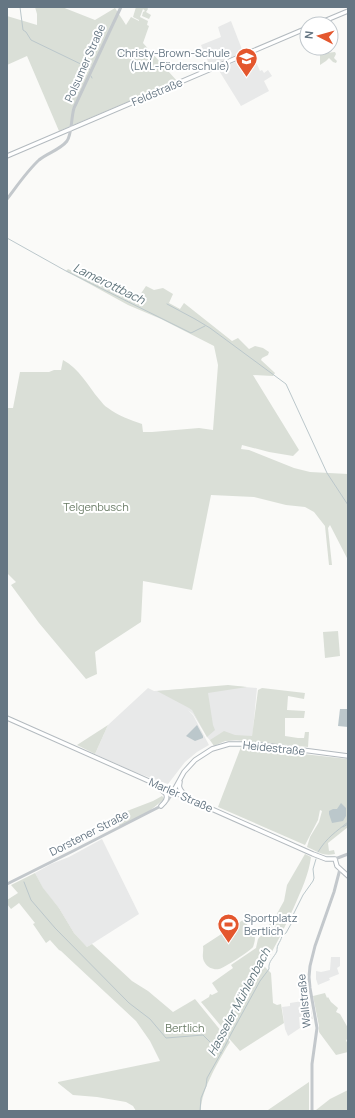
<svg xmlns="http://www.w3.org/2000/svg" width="355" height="1118" font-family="Manrope,sans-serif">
  <rect width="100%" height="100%" fill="#fafaf8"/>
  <g fill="#e8e9e9">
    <path d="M 231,21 L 243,52 L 210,66 L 201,45 L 221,37 L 218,27 Z"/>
    <path d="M 253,55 L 260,71 L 262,70 L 264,73 L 268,70 L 272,76 L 264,81 L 269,91 L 241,106 L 218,69 Z"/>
    <path d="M 234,686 L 257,688 L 252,740 L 225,741 L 214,745 L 207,737 L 193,714 L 188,710 L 193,715 L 209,745 L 197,752 L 185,762 L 168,784 L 137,773 L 95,754 L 108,725 L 148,688 L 154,691 L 209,687 Z"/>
    <path d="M 102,839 L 139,914 L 87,947 L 74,933 L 59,908 L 43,889 L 35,873 L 51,864 L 69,857 Z"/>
    <path d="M 331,957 L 340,957 L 340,966 L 337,968 L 339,974 L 329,978 L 330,980 L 318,985 L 316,979 L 316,971 L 321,972 L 330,970 Z"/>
    <path d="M 309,1000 L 313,1019 L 307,1020 L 301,1019 L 301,1017 L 299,1017 L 300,1028 L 288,1036 L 285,1029 L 282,1007 L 290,1006 L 290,1003 Z"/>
  </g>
  <g fill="#dadfd7">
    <path d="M 35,7 L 62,7 L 95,20 L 115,8 L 126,25 L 131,17 L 139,21 L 139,20 L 133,17 L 136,7 L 147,7 L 148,9 L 146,12 L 151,15 L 149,19 L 142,16 L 143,12 L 145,11 L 143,9 L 140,17 L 148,21 L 147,25 L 149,26 L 143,43 L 177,81 L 59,131 L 27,56 L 7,65 L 7,16 L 37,25 L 37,14 Z"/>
    <path d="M 320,48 L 327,48 L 325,51 L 326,53 L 335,52 L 336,54 L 334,58 L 337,61 L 336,63 L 333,62 L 329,58 L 326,61 L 320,65 Z"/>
    <path d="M 68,269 L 136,301 L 146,286 L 154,290 L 163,288 L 173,294 L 169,303 L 180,309 L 184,303 L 232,341 L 238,338 L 249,349 L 255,346 L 263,348 L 269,352 L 268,355 L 262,358 L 261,360 L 275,373 L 273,376 L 253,375 L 299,450 L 293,456 L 269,452 L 242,445 L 241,449 L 249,450 L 294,468 L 310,472 L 348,474 L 348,560 L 330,525 L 328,528 L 332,565 L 329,565 L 325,526 L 314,512 L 305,507 L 286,505 L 254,497 L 211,495 L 192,590 L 143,581 L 141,622 L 95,652 L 97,674 L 86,679 L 39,623 L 11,585 L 16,582 L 7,573 L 7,408 L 13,408 L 20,372 L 49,372 L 54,370 L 61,370 L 63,360 C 79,368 88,386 99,399 C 102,402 104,406 108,408 C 118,416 131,420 142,424 L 143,432 L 152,432 L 199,428 L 213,430 L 218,365 L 214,346 L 161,319 L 128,305 L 66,271 Z"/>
    <path d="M 338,631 L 340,656 L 325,658 L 323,632 Z"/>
    <path d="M 228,685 L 247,687 L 208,693 L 213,725 L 215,730 L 207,737 L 192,710 L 189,708 L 157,691 Z"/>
    <path d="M 262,688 L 305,693 L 304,699 L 288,696 L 287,710 L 305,711 L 304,718 L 285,718 L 285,736 L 298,738 L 304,738 L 305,732 L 309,732 L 308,747 L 236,740 L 225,741 L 214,746 L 210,740 L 224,731 L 235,735 L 252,736 L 258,690 Z"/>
    <path d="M 108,725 L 95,754 L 77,745 Z"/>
    <path d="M 241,747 L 348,759 L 348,827 L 328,843 L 329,851 L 334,850 L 335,854 C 323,857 317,851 307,847 L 310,837 L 319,822 L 322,811 L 320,810 L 318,820 L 305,845 L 218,807 Z"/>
    <path d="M 162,796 L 164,798 L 163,800 L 147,813 L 120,827 L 114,816 L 153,801 Z"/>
    <path d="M 305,854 L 311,857 C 309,874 301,891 294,907 C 285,927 275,947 264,966 L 271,973 L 273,1003 L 277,1005 L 281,1004 L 284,1023 L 240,1051 L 225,1034 L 226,1032 L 201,1002 L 209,997 L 210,994 L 212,995 L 218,992 L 212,983 L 233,968 L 231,965 L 256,948 L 258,939 L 264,931 L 274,919 L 284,901 L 287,885 Z"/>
    <path d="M 35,873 L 43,888 L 59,908 L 74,933 L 87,947 L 92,944 L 132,981 L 148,991 L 173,1012 L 195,999 L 230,1042 C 220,1058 200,1092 201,1111 L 136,1111 L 133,1106 L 126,1102 L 97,1097 L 73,1095 L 58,1083 L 58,1082 L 160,1061 L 150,1041 L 136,1021 L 61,951 L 59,950 L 50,940 L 46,943 L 33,924 L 35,923 L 19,903 L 11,909 L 7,904 L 7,900 L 18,893 L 11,885 Z"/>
    <path d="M 243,920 C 247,925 254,931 255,938 C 255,941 254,944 253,947 C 250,951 224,968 219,969 C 214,970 208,968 205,963 C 201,957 204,952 203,946 Z"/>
    <path d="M 325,993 L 327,998 L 328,997 L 331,1002 L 338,1008 L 336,1012 L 340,1014 L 348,1028 L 348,1039 L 346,1040 L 348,1045 L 348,1052 L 336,1055 L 319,1032 L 319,1026 L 313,996 Z"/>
    <path d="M 309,1082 L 309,1111 L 265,1111 L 268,1110 Z"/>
    <path d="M 348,1090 L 348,1111 L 316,1111 L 316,1110 L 330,1099 Z"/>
  </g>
  <g fill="#bbc7cb">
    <path d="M 340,709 L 348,709 L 348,727 L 338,726 Z"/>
    <path d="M 197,725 L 203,736 L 203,738 L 195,741 L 186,736 Z"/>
    <path d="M 341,803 L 346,808 L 346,816 L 343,821 L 332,823 L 329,814 L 329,811 L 333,809 L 337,809 Z"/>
  </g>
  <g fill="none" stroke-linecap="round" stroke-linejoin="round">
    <g stroke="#bbc7cb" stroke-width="1">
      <path d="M 20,7 L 23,30 L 26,32 L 31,40 L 89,68 L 90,70"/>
      <path d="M 91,76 L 92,78"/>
      <path d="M 7,238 L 66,271 L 191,333 L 205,326"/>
      <path d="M 167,304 L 195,319 L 210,328 L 286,384 L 327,473 L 348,505"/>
      <path d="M 343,827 L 348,824"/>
      <path d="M 318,852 C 327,837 336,832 348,822"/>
      <path d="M 24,882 L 31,900 L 55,928 L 129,1003 L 150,1019 L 166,1038 L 203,1035 L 221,1053"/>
      <path d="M 200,1111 L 201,1098 L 206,1086 L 207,1078 L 225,1046 L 231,1034 L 260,981 L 269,969 C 268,961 274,958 277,951 C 277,949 277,947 278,945 C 280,941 281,940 282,936 L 286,933 L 291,924 L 291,919 L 303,895 L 313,881 L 314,878 L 313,869 L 316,859"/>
    </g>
    <defs>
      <g id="secondary">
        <path d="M 317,24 L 348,11"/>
        <path d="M 7,156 L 307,28"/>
        <path d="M 7,718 L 313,854 L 326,859 L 335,859 L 337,866 L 348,876"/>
        <path d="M 180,782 C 178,788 181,792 186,795"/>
        <path d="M 157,786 L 166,794 C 168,799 165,802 161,806"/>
        <path d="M 173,792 L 184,772 L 195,760 L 212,749 L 229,744 L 241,744 L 264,745 L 348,756"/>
      </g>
    </defs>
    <use href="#secondary" stroke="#b3babf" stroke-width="5.5"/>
    <g stroke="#c3c8cc" stroke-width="3">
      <path d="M 7,199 C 17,186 27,171 39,160 C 47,153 60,150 67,141 C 72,134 71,118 74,108 L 113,24 L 121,7"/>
      <path d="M 335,859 L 348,854"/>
      <path d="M 7,884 L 73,851 L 159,807 L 168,800 L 173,792"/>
      <path d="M 312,1111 L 312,1064 L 317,1028 L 310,988 L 309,977 L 310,966 L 315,946 L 334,892 L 340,869"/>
    </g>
    <use href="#secondary" stroke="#fff" stroke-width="3.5"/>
  </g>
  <defs>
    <symbol id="school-pin" viewBox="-11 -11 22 30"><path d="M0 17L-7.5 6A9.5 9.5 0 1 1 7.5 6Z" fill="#e4572e" stroke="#fff"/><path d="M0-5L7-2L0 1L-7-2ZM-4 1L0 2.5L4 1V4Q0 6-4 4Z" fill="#fff"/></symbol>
    <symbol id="stadium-pin" viewBox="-11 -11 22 30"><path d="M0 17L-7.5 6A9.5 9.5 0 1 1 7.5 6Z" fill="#e4572e" stroke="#fff"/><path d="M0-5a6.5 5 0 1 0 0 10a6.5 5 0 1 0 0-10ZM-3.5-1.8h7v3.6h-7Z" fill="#fff"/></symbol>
  </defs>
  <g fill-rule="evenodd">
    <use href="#school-pin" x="234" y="46" width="25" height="34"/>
    <use href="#stadium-pin" x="216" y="912" width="25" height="34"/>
  </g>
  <g text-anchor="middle" stroke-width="4" stroke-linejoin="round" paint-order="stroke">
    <g font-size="11" fill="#657683" stroke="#fff" text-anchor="end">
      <text x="230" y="57">Christy-Brown-Schule<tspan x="230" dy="13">(LWL-Förderschule)</tspan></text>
      <text x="244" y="922" text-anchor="start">Sportplatz<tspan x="244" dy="13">Bertlich</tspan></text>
    </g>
    <g font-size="11" fill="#657683" stroke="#fff">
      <text transform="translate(85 63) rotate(-66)" y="4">Polsumer Straße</text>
      <text transform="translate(157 92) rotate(-23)" y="4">Feldstraße</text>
      <text transform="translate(274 748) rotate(6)" y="4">Heidestraße</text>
      <text transform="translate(181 795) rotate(24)" y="4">Marler Straße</text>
      <text transform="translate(89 833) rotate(-27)" y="4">Dorstener Straße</text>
      <text transform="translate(304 1001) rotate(-96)" y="4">Wallstraße</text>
    </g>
    <g font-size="11" fill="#687a64" stroke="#fff">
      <text x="96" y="511">Telgenbusch</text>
      <text x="185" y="1032">Bertlich</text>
    </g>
    <g font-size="12" font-style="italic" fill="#60757c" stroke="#fff">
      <text transform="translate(109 284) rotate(26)" y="4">Lamerottbach</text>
      <text transform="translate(239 1002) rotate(-62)" y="4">Hasseler Mühlenbach</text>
    </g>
  </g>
  <rect width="355" height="1118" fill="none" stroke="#657683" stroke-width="16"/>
  <g transform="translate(319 36) rotate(276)"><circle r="19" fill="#ffffff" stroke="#c1c8cd"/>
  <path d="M0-3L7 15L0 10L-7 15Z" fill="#e4572e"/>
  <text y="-6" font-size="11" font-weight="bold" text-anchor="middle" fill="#657683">N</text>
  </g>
</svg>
